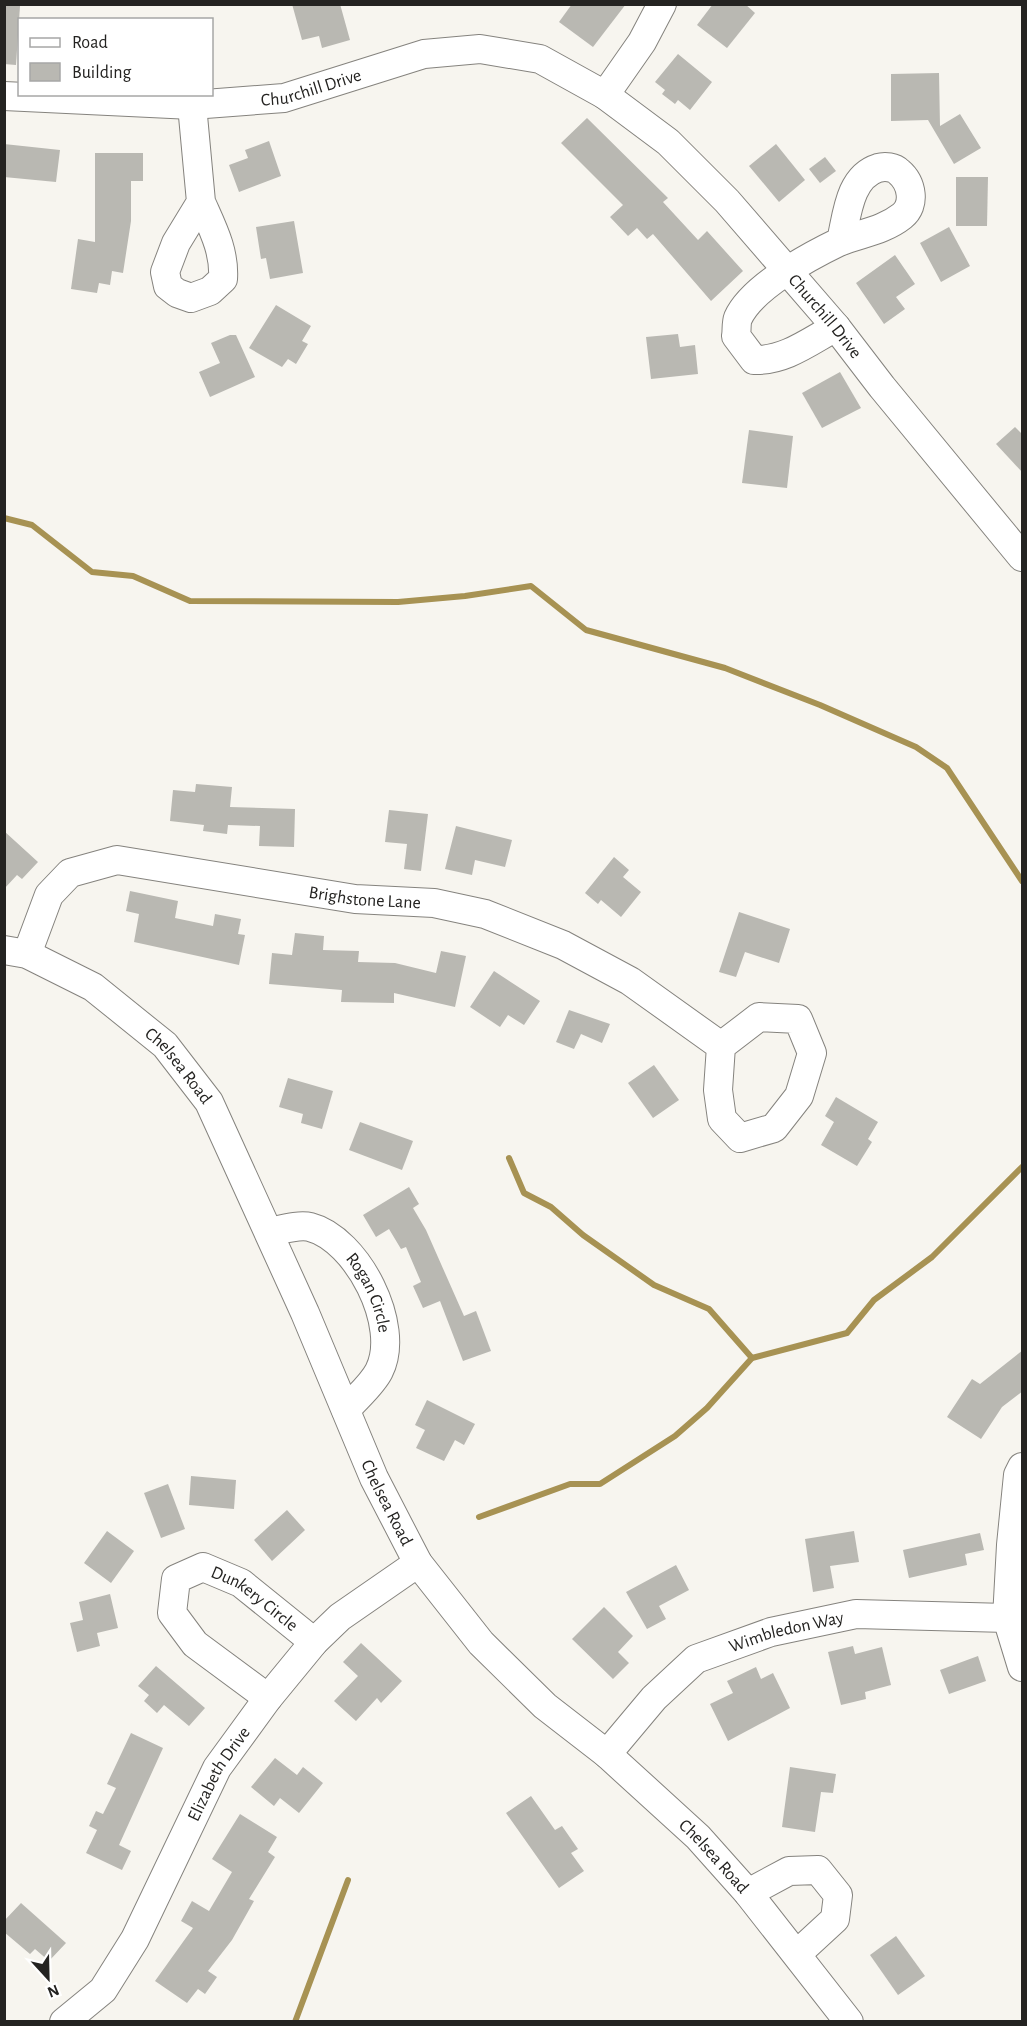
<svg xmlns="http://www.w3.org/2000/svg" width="1027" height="2026" font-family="'Alegreya Sans',sans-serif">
  <rect width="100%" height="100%" fill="#f7f5ef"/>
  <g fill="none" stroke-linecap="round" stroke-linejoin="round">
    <g stroke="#a79253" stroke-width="6">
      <path d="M 4,518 L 32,525 L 92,572 L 133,576 L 190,601 L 398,602 L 465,596 L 531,586 L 586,630 L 725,668 L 820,705 L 916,747 L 947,768 L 1022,881"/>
      <path d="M 509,1158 L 524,1193 L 551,1207 L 583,1235 L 654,1285 L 709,1309 L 752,1358"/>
      <path d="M 479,1517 L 570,1484 L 600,1484 L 675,1436 L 707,1408 L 752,1358 L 847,1333 L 874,1300 L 932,1257 L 1022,1167"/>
      <path d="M 295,2022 L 348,1880"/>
    </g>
  </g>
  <g fill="#b9b8b2">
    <path d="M 292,4 L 340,4 L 350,40 L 322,48 L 319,36 L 302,40 Z"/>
    <path d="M 572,4 L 626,4 L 593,47 L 559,22 Z"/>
    <path d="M 713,4 L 745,4 L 755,13 L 727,48 L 697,25 Z"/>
    <path d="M 4,5 L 20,6 L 16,65 L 4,64 Z"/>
    <path d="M 678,54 L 712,82 L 690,110 L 678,100 L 675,104 L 662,94 L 665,90 L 655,82 Z"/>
    <path d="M 939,73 L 940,126 L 960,114 L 981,148 L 954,164 L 928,120 L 891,121 L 891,74 Z"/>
    <path d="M 587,118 L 668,198 L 663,202 L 698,240 L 707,231 L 743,271 L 711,301 L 653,234 L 647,239 L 637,228 L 628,236 L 610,217 L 623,205 L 561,143 Z"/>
    <path d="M 269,141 L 281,176 L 239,192 L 229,165 L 248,158 L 245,150 Z"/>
    <path d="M 4,144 L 60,150 L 56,182 L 4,177 Z"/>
    <path d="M 776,144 L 805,180 L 779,202 L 749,166 Z"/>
    <path d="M 95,153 L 143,153 L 143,181 L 131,181 L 131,221 L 123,273 L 112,271 L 110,285 L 99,283 L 97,293 L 71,289 L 78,239 L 95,242 Z"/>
    <path d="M 825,157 L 836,171 L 820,183 L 809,169 Z"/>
    <path d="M 956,177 L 988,177 L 987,226 L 956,226 Z"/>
    <path d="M 294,221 L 303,273 L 270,279 L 266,258 L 261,259 L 256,227 Z"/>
    <path d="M 949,227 L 970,266 L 941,282 L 920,243 Z"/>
    <path d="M 895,255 L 915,284 L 896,297 L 905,309 L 884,324 L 856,283 Z"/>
    <path d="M 276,305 L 311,326 L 302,341 L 308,344 L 296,364 L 288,359 L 282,367 L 249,348 Z"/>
    <path d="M 678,334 L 680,347 L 695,345 L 698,374 L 651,379 L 646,337 Z"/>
    <path d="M 230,335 L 236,335 L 255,377 L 210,397 L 199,372 L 220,363 L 211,343 Z"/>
    <path d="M 840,372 L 861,408 L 822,428 L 802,393 Z"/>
    <path d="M 1015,427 L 1023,435 L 1023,473 L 996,444 Z"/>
    <path d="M 749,430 L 793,436 L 787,488 L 742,483 Z"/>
    <path d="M 196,784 L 232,787 L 230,807 L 295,809 L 294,847 L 259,846 L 260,826 L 228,825 L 227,834 L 203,831 L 204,825 L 170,821 L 173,790 L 195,792 Z"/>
    <path d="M 389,810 L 428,814 L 421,871 L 404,869 L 407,844 L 385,842 Z"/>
    <path d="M 456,826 L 512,840 L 505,867 L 475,860 L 472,875 L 445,869 Z"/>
    <path d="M 4,831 L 38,862 L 22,879 L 17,875 L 4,889 Z"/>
    <path d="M 614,857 L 629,870 L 623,877 L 641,892 L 621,917 L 601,900 L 598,904 L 585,893 Z"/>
    <path d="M 130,891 L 178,901 L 175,918 L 213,926 L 215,914 L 241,919 L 238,934 L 245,935 L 239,965 L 134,942 L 139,914 L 126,911 Z"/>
    <path d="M 739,912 L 790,929 L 779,963 L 745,952 L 736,977 L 719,972 Z"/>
    <path d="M 295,933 L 324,936 L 323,950 L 359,951 L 358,962 L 395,963 L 436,973 L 441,951 L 466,956 L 455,1007 L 394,993 L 394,1003 L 341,1002 L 342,990 L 269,984 L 272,953 L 292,955 Z"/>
    <path d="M 494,971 L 540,1001 L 524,1025 L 508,1015 L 500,1027 L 470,1007 Z"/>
    <path d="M 569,1010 L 610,1024 L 602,1043 L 581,1034 L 574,1049 L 556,1042 Z"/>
    <path d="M 654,1065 L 679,1100 L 653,1118 L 628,1083 Z"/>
    <path d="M 288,1078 L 333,1091 L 322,1129 L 301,1123 L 303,1114 L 279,1107 Z"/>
    <path d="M 836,1097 L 878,1122 L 868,1139 L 872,1142 L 857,1166 L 821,1145 L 834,1122 L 825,1116 Z"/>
    <path d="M 360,1122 L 413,1141 L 402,1170 L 349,1150 Z"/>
    <path d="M 409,1187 L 419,1204 L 413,1208 L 426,1230 L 464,1316 L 476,1311 L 491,1351 L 463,1361 L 440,1301 L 423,1308 L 413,1286 L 421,1282 L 406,1247 L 401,1249 L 389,1229 L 376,1237 L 363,1215 Z"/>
    <path d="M 1023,1350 L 1023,1391 L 1002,1407 L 981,1439 L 947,1417 L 972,1379 L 980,1384 Z"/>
    <path d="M 427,1400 L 475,1424 L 464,1445 L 455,1440 L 444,1461 L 416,1448 L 425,1430 L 415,1425 Z"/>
    <path d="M 191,1476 L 236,1480 L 234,1509 L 189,1505 Z"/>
    <path d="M 168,1484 L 185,1529 L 161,1538 L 144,1493 Z"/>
    <path d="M 287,1510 L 305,1530 L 272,1561 L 254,1540 Z"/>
    <path d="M 107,1531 L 134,1551 L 111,1583 L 84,1563 Z"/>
    <path d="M 854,1531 L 859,1562 L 830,1566 L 834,1588 L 813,1592 L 805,1539 Z"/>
    <path d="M 980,1533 L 984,1550 L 965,1554 L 967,1565 L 909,1578 L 903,1550 Z"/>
    <path d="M 676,1565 L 689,1590 L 659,1606 L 666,1619 L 647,1629 L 626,1592 Z"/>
    <path d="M 110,1594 L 118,1628 L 97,1633 L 100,1646 L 77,1652 L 70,1623 L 83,1620 L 79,1602 Z"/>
    <path d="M 604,1607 L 633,1636 L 618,1652 L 629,1663 L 613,1679 L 572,1639 Z"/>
    <path d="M 361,1643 L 402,1681 L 381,1703 L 377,1698 L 356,1721 L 334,1701 L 358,1676 L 343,1662 Z"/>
    <path d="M 853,1646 L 855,1654 L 882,1647 L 891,1685 L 865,1692 L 866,1699 L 841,1705 L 828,1652 Z"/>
    <path d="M 978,1656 L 986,1681 L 949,1694 L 940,1670 Z"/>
    <path d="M 156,1666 L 205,1708 L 189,1726 L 164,1705 L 157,1713 L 144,1701 L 149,1695 L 138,1686 Z"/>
    <path d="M 756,1667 L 761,1679 L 773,1673 L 790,1708 L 728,1741 L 710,1704 L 733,1693 L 727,1681 Z"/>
    <path d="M 131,1733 L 163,1748 L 119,1845 L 131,1851 L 122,1870 L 86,1853 L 97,1830 L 89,1826 L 96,1811 L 103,1814 L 116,1788 L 107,1784 Z"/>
    <path d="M 275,1758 L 297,1775 L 303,1767 L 323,1783 L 299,1813 L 280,1798 L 274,1806 L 251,1787 Z"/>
    <path d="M 790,1767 L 836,1774 L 833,1793 L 821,1792 L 815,1832 L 782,1827 Z"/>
    <path d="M 531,1796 L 555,1830 L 562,1826 L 578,1849 L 571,1853 L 584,1871 L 559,1888 L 506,1813 Z"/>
    <path d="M 240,1814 L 277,1837 L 268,1852 L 275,1857 L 249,1899 L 254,1901 L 232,1940 L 208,1971 L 217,1977 L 205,1994 L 198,1989 L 187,2003 L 155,1981 L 193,1928 L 181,1921 L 192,1901 L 209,1911 L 232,1872 L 212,1859 Z"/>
    <path d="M 21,1903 L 66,1943 L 49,1961 L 35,1949 L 30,1954 L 4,1932 L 4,1921 Z"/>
    <path d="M 896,1936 L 925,1976 L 898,1995 L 870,1955 Z"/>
  </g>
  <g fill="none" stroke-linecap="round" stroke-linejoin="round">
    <defs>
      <g id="minor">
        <path d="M 605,95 L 642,42 L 662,4"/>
        <path id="s1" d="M 4,96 L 192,105 L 284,98 L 424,54 L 480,49 L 540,59 L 605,95 L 668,142 L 727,201 L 836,327 L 882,387 L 1022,557"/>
        <path d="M 192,105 L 201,202 L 176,243 L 165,272 L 168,286 L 177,293 L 191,298 L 210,291 L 223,279 C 225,251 212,227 201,202"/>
        <path d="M 836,327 C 810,341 785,361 754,360 L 736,336 C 737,331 736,323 738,318 C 752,287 810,256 839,242 C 861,233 883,231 902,216 C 916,205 912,183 899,172 C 894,167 885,166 878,168 C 849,177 847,216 841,241"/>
        <path id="s2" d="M 4,950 L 27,954 L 93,987 L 165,1045 L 209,1102 L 305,1313 L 374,1478 L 418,1563 L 481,1643 L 545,1706 L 607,1754 L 698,1837 L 748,1893 L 849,2022"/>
        <path id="s3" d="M 27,954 L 49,895 L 70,873 L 117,860 L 355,899 L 434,903 L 485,914 L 563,945 L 630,981 L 721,1046 L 718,1090 L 722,1119 L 740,1138 L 774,1128 L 799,1096 L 812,1053 L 798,1019 L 759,1017 L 721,1046"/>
        <path id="s4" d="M 269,1232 C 280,1230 299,1224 310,1227 C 357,1239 402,1326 379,1371 C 372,1385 356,1398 346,1410"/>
        <path d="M 1022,1467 L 1018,1475 L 1011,1545 L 1007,1618 L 1022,1617"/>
        <path id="s5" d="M 268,1698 L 195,1644 L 172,1613 L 176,1579 L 203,1567 L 241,1583 L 314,1642"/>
        <path id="s6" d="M 607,1754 L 654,1698 L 696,1659 L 771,1632 L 856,1614 L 1007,1618 L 1022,1667"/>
        <path d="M 748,1893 L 789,1871 L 818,1870 L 838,1895 L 835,1919 L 797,1954"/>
        <path id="s7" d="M 64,2022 L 103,1990 L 135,1939 L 217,1768 L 268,1698 L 314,1642 L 340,1617 L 418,1563"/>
      </g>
    </defs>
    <use href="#minor" stroke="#85837e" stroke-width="30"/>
    <use href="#minor" stroke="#fff" stroke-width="28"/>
  </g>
  <g text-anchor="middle" stroke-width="6" stroke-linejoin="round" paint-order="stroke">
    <g font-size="18" fill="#242321" stroke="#fff">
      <text dy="6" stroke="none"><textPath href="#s1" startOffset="309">Churchill Drive</textPath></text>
      <text dy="6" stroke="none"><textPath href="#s1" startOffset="932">Churchill Drive</textPath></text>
      <text dy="6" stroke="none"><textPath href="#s3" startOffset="393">Brighstone Lane</textPath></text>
      <text dy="6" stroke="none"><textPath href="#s2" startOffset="214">Chelsea Road</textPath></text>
      <text dy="6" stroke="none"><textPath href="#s4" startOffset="134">Rogan Circle</textPath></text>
      <text dy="6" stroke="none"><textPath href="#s2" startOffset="700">Chelsea Road</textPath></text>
      <text dy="6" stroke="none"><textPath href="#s5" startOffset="254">Dunkery Circle</textPath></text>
      <text dy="6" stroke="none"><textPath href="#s6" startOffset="225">Wimbledon Way</textPath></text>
      <text dy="6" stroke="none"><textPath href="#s7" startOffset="296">Elizabeth Drive</textPath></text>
      <text dy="6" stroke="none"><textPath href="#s2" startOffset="1186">Chelsea Road</textPath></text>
    </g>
  </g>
  <rect width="1027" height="2026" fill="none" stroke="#242321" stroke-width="12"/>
  <rect x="18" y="18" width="195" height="78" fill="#ffffff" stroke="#a7a7a6" stroke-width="1.5"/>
  <rect x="30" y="38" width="30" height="9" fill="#ffffff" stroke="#a7a7a6" stroke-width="1.5"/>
  <text x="72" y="48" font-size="18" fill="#242321">Road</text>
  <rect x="30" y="63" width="30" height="18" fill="#b9b8b2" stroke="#a7a7a6" stroke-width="1.5"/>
  <text x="72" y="78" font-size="18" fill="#242321">Building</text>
  <g transform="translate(48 1978) rotate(158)" stroke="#ffffff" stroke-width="4.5" paint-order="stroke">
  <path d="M0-4.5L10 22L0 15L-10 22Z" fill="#242321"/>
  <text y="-9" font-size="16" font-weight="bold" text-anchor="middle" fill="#242321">N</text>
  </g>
</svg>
